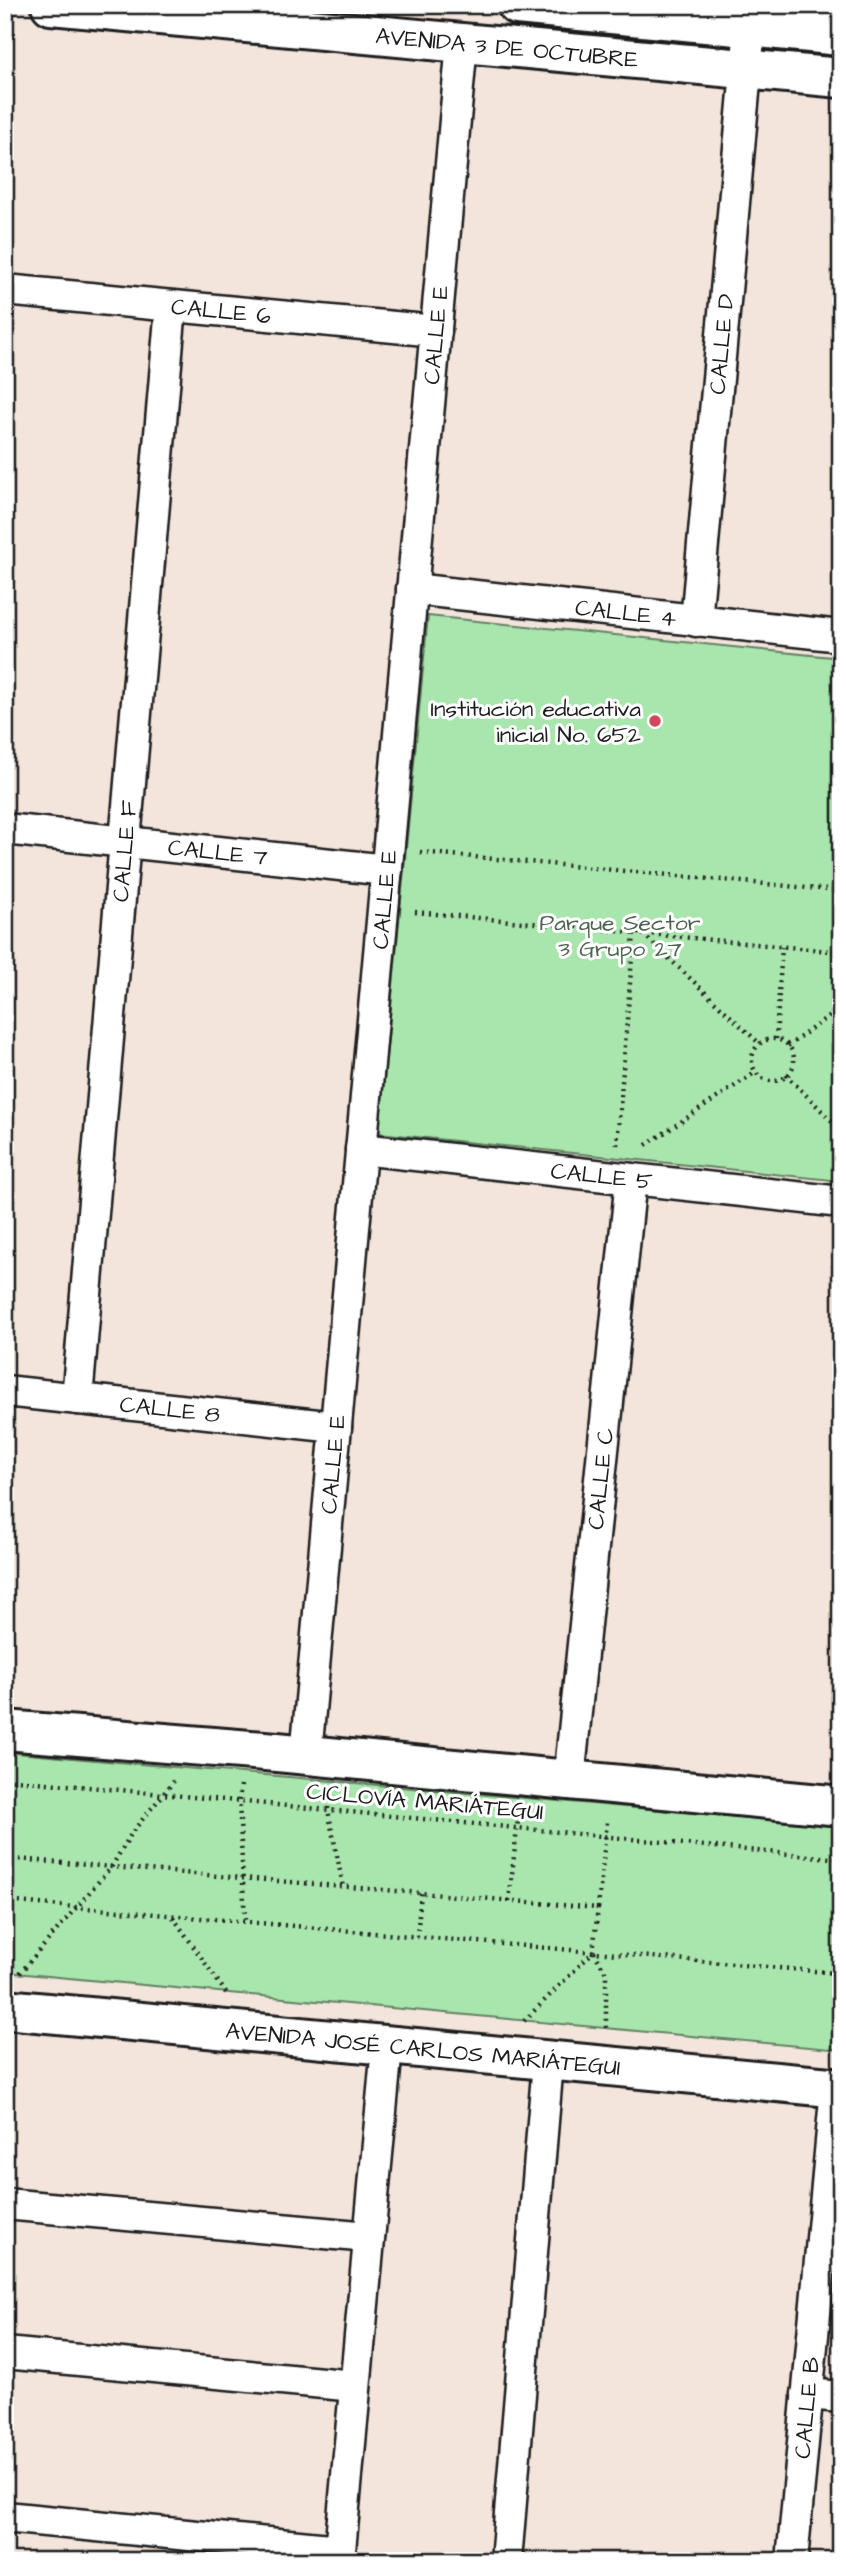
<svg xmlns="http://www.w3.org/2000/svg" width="846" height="2566" font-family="'Architects Daughter',sans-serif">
  <rect width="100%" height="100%" fill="#f3e5dc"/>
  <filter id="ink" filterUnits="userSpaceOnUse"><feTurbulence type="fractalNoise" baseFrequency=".0143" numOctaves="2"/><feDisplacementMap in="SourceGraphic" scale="14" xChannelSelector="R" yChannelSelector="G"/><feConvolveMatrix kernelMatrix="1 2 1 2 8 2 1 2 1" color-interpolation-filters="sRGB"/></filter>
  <g filter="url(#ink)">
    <g fill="#a9e6ad" stroke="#628164" stroke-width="2">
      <path d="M 428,616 L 841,658 L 841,1181 L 379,1133 Z"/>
      <path d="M 5,1752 L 841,1826 L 841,2050 L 5,1972 Z"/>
    </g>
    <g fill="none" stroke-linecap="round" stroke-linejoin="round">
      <defs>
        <path id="service" d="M 826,34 L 827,5"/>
        <g id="minor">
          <path id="s1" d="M 5,290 L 436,331"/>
          <path id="s2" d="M 412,589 L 841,636"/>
          <path id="s3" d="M 696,621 L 752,5"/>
          <path id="s4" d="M 5,829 L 387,870"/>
          <path id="s5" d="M 361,1149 L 841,1202"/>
          <path id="s6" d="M 5,1391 L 336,1427"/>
          <path id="s7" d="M 77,1399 L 171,306"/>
          <path id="s8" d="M 306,1755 L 462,43"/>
          <path id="s9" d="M 569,1780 L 631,1179"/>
          <path d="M 5,2204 L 369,2237"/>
          <path d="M 5,2353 L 355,2386"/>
          <path d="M 807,2394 L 841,2397"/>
          <path d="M 5,2517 L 340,2550"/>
          <path d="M 339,2561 L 387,2047"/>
          <path d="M 506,2561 L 548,2062"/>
          <path id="s10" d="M 792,2561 L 836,2088"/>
        </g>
        <g id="tertiary">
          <path id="s11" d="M 51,5 L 841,78"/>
          <path d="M 517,5 L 841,36"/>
        </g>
        <g id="secondary">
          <path d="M 5,1730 L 277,1752 L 841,1806"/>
          <path id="s12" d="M 5,2009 L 841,2088"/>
        </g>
      </defs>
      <use href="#service" stroke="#1c1c1c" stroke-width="21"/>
      <use href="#minor" stroke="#1c1c1c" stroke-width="35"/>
      <use href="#tertiary" stroke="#1c1c1c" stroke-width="44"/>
      <use href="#secondary" stroke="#1c1c1c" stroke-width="44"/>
      <g stroke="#1c1c1c" stroke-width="4.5" stroke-dasharray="2 5" stroke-linecap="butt">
        <path d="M 420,852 L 841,891"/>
        <path d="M 415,912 L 841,952"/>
        <path d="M 643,934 L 760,1044"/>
        <path d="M 776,1039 L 782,947"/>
        <circle cx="773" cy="1060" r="21"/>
        <path d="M 788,1046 L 841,1007"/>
        <path d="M 786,1075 L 841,1130"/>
        <path d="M 617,1145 L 634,933"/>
        <path d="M 646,1145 L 756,1072"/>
        <path d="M 5,1779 L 841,1859"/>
        <path d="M 241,1785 L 239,1801 L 245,1922"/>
        <path d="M 329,1793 L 328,1810 L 343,1886"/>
        <path d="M 5,1858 L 598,1908 L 593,1952 L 524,2021"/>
        <path d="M 5,1901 L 837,1973 L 841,1970"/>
        <path d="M 509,1901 L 519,1811"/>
        <path d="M 598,1908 L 607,1822"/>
        <path d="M 173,1917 L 226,1993"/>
        <path d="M 417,1937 L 421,1893"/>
        <path d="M 594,1952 L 606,1973 L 606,2028"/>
        <path d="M 20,1973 L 112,1866 L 133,1831 L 174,1781"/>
      </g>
      <use href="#service" stroke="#fff" stroke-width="16"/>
      <use href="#minor" stroke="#fff" stroke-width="30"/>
      <use href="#tertiary" stroke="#fff" stroke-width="38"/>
      <use href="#secondary" stroke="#fff" stroke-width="38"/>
    </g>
  </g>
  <circle fill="#d1495b" stroke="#fff" stroke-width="2.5" cx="655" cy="721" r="7"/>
  <g text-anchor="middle" stroke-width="6" stroke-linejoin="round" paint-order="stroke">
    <g font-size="23" fill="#1c1c1c" stroke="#fff">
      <text dy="8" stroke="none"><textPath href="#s11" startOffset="458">AVENIDA 3 DE OCTUBRE</textPath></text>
      <text dy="8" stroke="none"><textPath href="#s1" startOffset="217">CALLE 6</textPath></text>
      <text dy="8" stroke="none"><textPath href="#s8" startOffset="1426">CALLE E</textPath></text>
      <text dy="8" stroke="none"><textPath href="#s3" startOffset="278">CALLE D</textPath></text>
      <text dy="8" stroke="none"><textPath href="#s2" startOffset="215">CALLE 4</textPath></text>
      <text dy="8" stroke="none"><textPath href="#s4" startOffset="214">CALLE 7</textPath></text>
      <text dy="8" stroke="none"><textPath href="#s7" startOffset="550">CALLE F</textPath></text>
      <text dy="8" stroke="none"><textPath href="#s8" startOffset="859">CALLE E</textPath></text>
      <text dy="8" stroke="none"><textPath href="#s5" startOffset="242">CALLE 5</textPath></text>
      <text dy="8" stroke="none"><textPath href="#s6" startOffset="166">CALLE 8</textPath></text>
      <text dy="8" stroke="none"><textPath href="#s8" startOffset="292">CALLE E</textPath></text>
      <text dy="8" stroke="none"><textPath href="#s9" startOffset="303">CALLE C</textPath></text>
      <text transform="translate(425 1801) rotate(5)" y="8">CICLOVÍA MARIÁTEGUI</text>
      <text dy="8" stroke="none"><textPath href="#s12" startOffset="420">AVENIDA JOSÉ CARLOS MARIÁTEGUI</textPath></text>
      <text dy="8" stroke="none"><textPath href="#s10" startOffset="154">CALLE B</textPath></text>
    </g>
    <g font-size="23" fill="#1c1c1c" stroke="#fff" text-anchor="end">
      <text x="641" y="716">Institución educativa<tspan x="641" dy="26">inicial No. 652</tspan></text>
    </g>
    <g font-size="23" fill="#4d634f" stroke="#fff">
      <text x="620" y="930">Parque Sector<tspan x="620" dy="26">3 Grupo 27</tspan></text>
    </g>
  </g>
  <rect width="846" height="2566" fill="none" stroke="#fff" stroke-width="28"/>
  <rect x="14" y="14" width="818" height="2538" fill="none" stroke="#1c1c1c" stroke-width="2.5" filter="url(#ink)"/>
</svg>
